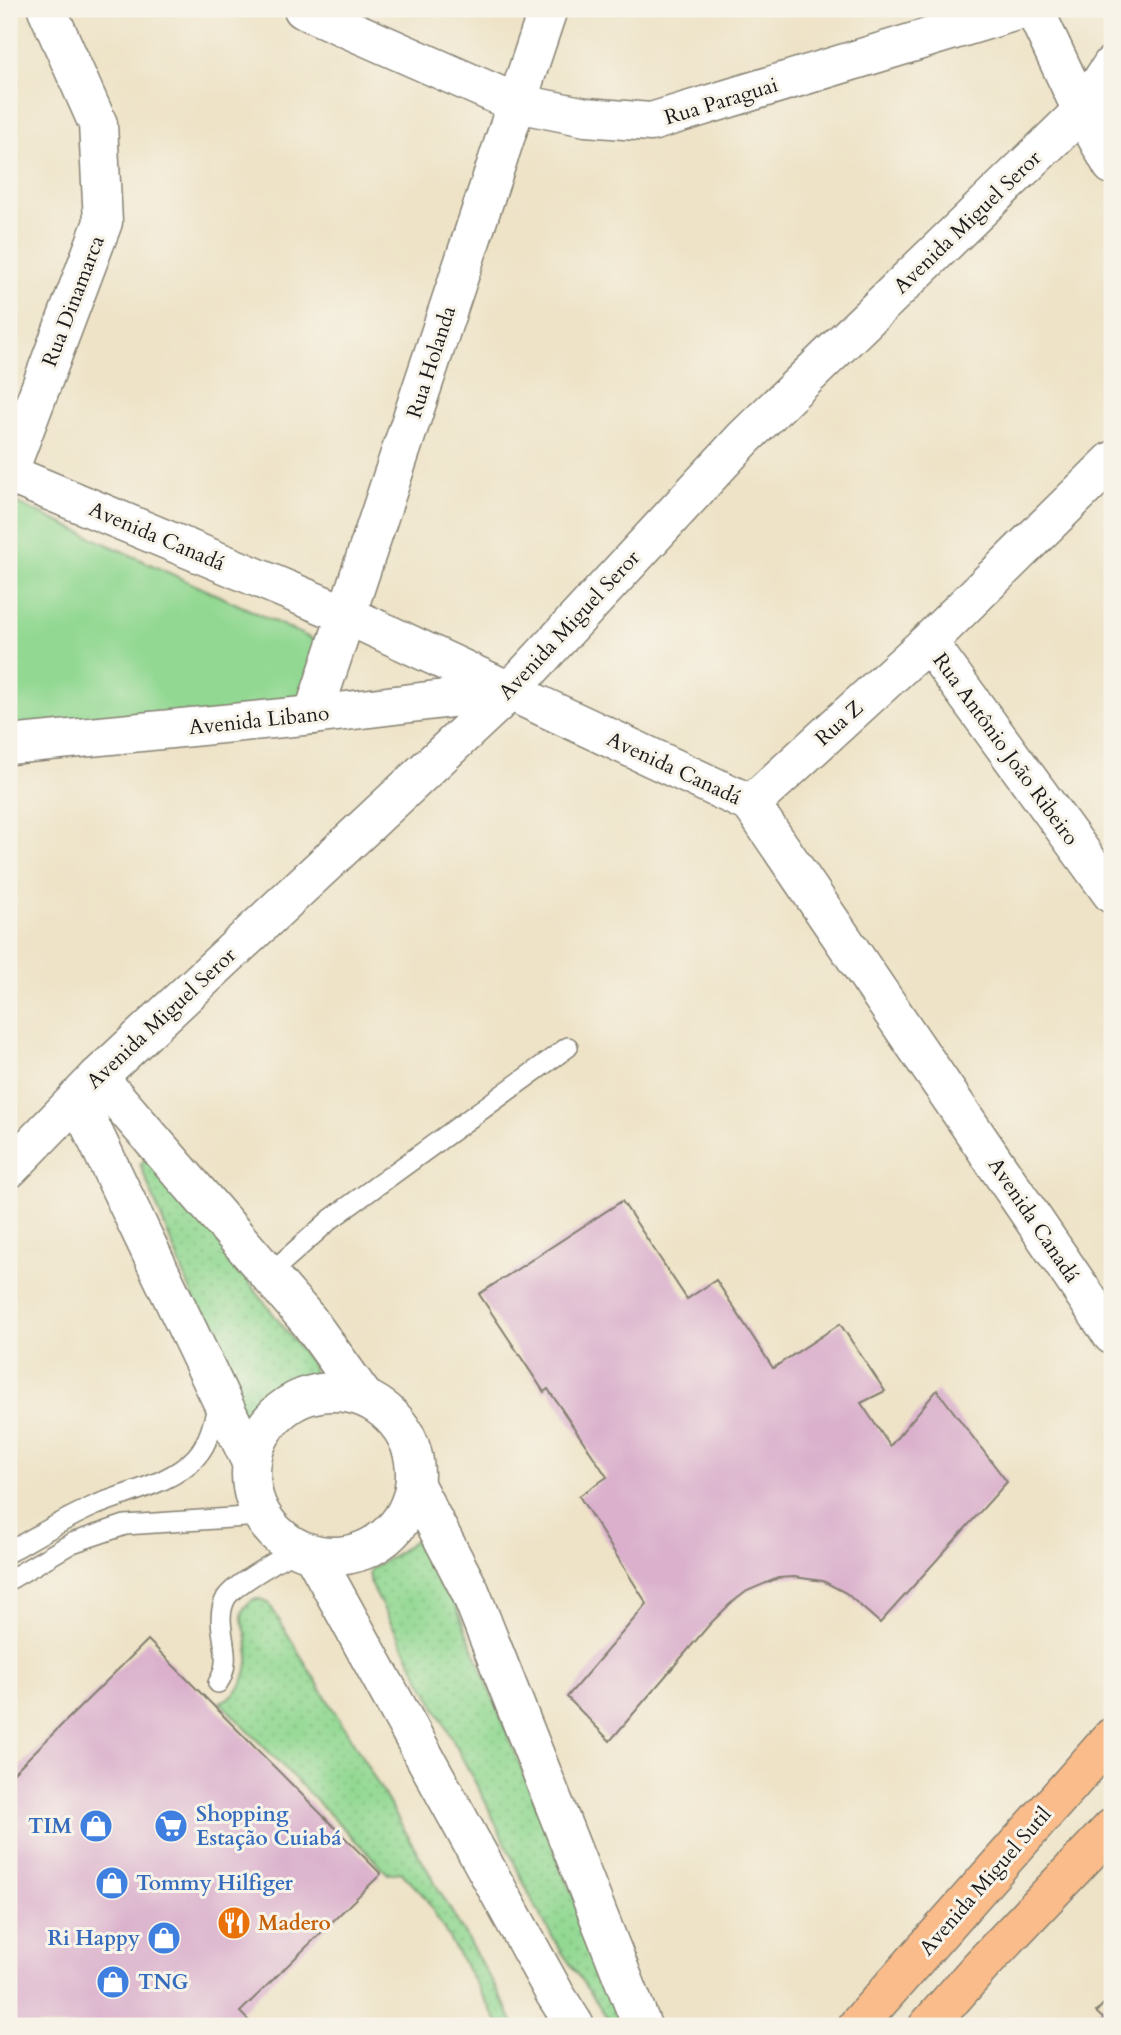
<svg xmlns="http://www.w3.org/2000/svg" width="1121" height="2035" font-family="Cardo,serif">
  <defs>
    <pattern id="grass-dots" width="8" height="8" patternUnits="userSpaceOnUse" patternTransform="scale(1.75)"><rect width="8" height="8" fill="#92d892"/><path d="M2 2h.1M6 6h.1" fill="none" stroke="#7db97d" stroke-width="1.8" stroke-linecap="round"/></pattern>
  </defs>
  <rect width="100%" height="100%" fill="#f7f3e8"/>
  <filter id="ink" filterUnits="userSpaceOnUse"><feTurbulence type="fractalNoise" baseFrequency=".0143" numOctaves="2"/><feDisplacementMap in="SourceGraphic" scale="14" xChannelSelector="R" yChannelSelector="G"/><feConvolveMatrix kernelMatrix="1 2 1 2 8 2 1 2 1" color-interpolation-filters="sRGB"/></filter>
  <filter id="wash" filterUnits="userSpaceOnUse"><feTurbulence type="fractalNoise" baseFrequency=".00686" numOctaves="4" result="noise"/><feDisplacementMap in="SourceGraphic" scale="28" xChannelSelector="R" yChannelSelector="G"/><feGaussianBlur stdDeviation="1.57" result="paint"/><feColorMatrix in="noise" values="0 0 0 0 0 0 0 0 0 0 0 0 0 0 0 0 0 1.4 0 .05"/><feComposite in="paint" operator="in"/></filter>
  <g filter="url(#wash)">
    <rect width="100%" height="100%" fill="#eee3c7"/>
    <g fill="url(#grass-dots)" stroke="#577a57" stroke-width="2">
      <path d="M 148,1157 L 210,1231 L 313,1366 L 313,1374 L 310,1379 L 275,1398 L 259,1412 L 251,1416 L 242,1413 L 235,1402 L 140,1164 Z"/>
      <path d="M 416,1540 L 424,1540 L 432,1547 L 626,2026 L 613,2026 L 557,1945 L 534,1904 L 486,1803 L 371,1585 L 369,1571 C 375,1565 383,1563 390,1558 C 400,1552 406,1545 416,1540 Z"/>
      <path d="M 254,1599 L 261,1599 L 270,1605 L 364,1760 L 506,2006 L 515,2026 L 500,2026 L 425,1897 L 401,1872 L 388,1874 L 220,1702 C 247,1692 251,1664 247,1638 C 246,1631 242,1624 242,1617 C 242,1609 247,1603 254,1599 Z"/>
    </g>
    <path fill="#92d892" stroke="#577a57" stroke-width="2" d="M 13,501 L 319,642 L 305,707 L 9,734 L 9,516 Z"/>
    <g id="blocks">
      <g fill="#dab0cc">
        <path d="M 622,1201 L 687,1299 L 716,1280 L 773,1368 L 840,1324 L 885,1391 L 861,1403 L 890,1446 L 937,1390 L 1007,1482 L 880,1623 L 846,1593 L 823,1581 L 794,1577 L 778,1578 L 747,1591 L 730,1604 L 710,1624 L 610,1741 L 567,1697 L 647,1604 L 579,1496 L 607,1477 L 548,1389 L 544,1392 L 479,1294 Z"/>
        <path d="M 148,1640 L 381,1874 L 240,2012 L 254,2026 L 9,2026 L 9,1777 Z"/>
        <path d="M 1112,1995 L 1112,2026 L 1106,2026 L 1108,2023 L 1096,2012 Z"/>
      </g>
    </g>
  </g>
  <g filter="url(#ink)">
    <use href="#blocks" fill-opacity="0" stroke="#858072" stroke-width="2"/>
    <g fill="none" stroke-linecap="round" stroke-linejoin="round">
      <defs>
        <g id="service">
          <path d="M 269,1274 L 331,1219 L 568,1047"/>
          <path d="M 9,1552 C 37,1536 64,1519 94,1506 C 127,1492 171,1484 196,1457 C 209,1443 214,1421 218,1402"/>
          <path d="M 9,1580 L 72,1543 L 125,1525 L 261,1516"/>
          <path d="M 218,1683 C 237,1654 211,1626 226,1598 C 234,1584 281,1559 297,1549"/>
        </g>
        <g id="minor">
          <path d="M 303,9 L 516,103 L 586,117 L 651,122 L 1023,9"/>
          <path d="M 1034,9 L 1082,111 L 1112,165"/>
          <path d="M 9,471 L 103,222 L 98,124 L 47,9"/>
          <path d="M 9,474 L 347,615 L 751,804 L 1112,1335"/>
          <path d="M 928,642 L 1112,894"/>
          <path d="M 313,715 L 548,9"/>
          <path d="M 9,745 L 313,715 L 510,691"/>
          <path d="M 751,804 L 928,642 L 1112,461"/>
          <path d="M 98,1077 L 309,1321 L 363,1396"/>
          <path d="M 77,1098 L 250,1460"/>
          <circle cx="333" cy="1474" r="82"/>
          <path d="M 415,1485 L 470,1591 L 642,2026"/>
          <path d="M 313,1554 L 555,1994 L 575,2026"/>
        </g>
        <path id="tertiary" d="M 9,1169 L 98,1077 L 510,691 L 744,438 L 1082,111 L 1112,65"/>
        <g id="trunk">
          <path d="M 857,2026 L 1112,1737"/>
          <path d="M 928,2026 L 980,1967 L 1112,1828"/>
        </g>
      </defs>
      <use href="#service" stroke="#858072" stroke-width="22"/>
      <use href="#minor" stroke="#858072" stroke-width="41"/>
      <use href="#tertiary" stroke="#858072" stroke-width="41"/>
      <use href="#trunk" stroke="#858072" stroke-width="41"/>
      <use href="#service" stroke="#fff" stroke-width="19"/>
      <use href="#minor" stroke="#fff" stroke-width="38"/>
      <use href="#tertiary" stroke="#fff" stroke-width="38"/>
      <use href="#trunk" stroke="#f9bc8a" stroke-width="38"/>
    </g>
  </g>
  <defs>
    <symbol id="shop-disc" viewBox="-11 -11 22 22"><circle r="9.5" fill="#3f7fe0" stroke="#f7f3e8"/><path d="M-5-2.5h2.3a2.7 3.5 0 0 1 5.4 0H5L5.5 6h-11ZM-1.5-2.5h3a1.5 2.3 0 0 0-3 0Z" fill="#fff"/></symbol>
    <symbol id="supermarket-disc" viewBox="-11 -11 22 22"><circle r="9.5" fill="#3f7fe0" stroke="#f7f3e8"/><path d="M-6-5.5h2.5l.6 2H6L4.5 2H-2.5L-4.4-4H-6ZM-1.5 3.2a1.3 1.3 0 1 0 .1 0ZM3 3.2a1.3 1.3 0 1 0 .1 0Z" fill="#fff"/></symbol>
    <symbol id="restaurant-disc" viewBox="-11 -11 22 22"><circle r="9.5" fill="#e8710a" stroke="#f7f3e8"/><path d="M-5-6h1v4h1v-4h1v4h1v-4h1v5L-1.5 .5V6h-2V.5L-5-1ZM5-6V6H3V1.5H1.5Q1.5-4 5-6Z" fill="#fff"/></symbol>
  </defs>
  <g fill-rule="evenodd">
    <use href="#shop-disc" x="77" y="1807" width="38" height="38"/>
    <use href="#supermarket-disc" x="152" y="1807" width="38" height="38"/>
    <use href="#shop-disc" x="93" y="1864" width="38" height="38"/>
    <use href="#restaurant-disc" x="215" y="1904" width="38" height="38"/>
    <use href="#shop-disc" x="145" y="1919" width="38" height="38"/>
    <use href="#shop-disc" x="94" y="1963" width="38" height="38"/>
  </g>
  <g text-anchor="middle" stroke-width="6" stroke-linejoin="round" paint-order="stroke">
    <g font-size="21" fill="#1c1c1c" stroke="#f7f3e8">
      <text transform="translate(721 101) rotate(-17)" y="7">Rua Paraguai</text>
      <text transform="translate(967 222) rotate(-44)" y="7">Avenida Miguel Seror</text>
      <text transform="translate(73 301) rotate(-69)" y="7">Rua Dinamarca</text>
      <text transform="translate(431 362) rotate(-72)" y="7">Rua Holanda</text>
      <text transform="translate(157 536) rotate(23)" y="7">Avenida Canadá</text>
      <text transform="translate(569 625) rotate(-47)" y="7">Avenida Miguel Seror</text>
      <text transform="translate(259 720) rotate(-6)" y="7">Avenida Libano</text>
      <text transform="translate(839 723) rotate(-42)" y="7">Rua Z</text>
      <text transform="translate(1006 749) rotate(54)" y="7">Rua Antônio João Ribeiro</text>
      <text transform="translate(674 768) rotate(25)" y="7">Avenida Canadá</text>
      <text transform="translate(161 1018) rotate(-43)" y="7">Avenida Miguel Seror</text>
      <text transform="translate(1034 1220) rotate(56)" y="7">Avenida Canadá</text>
      <text transform="translate(985 1881) rotate(-49)" y="7">Avenida Miguel Sutil</text>
    </g>
    <g font-size="21" font-weight="bold" fill="#366cbe" stroke="#f7f3e8" text-anchor="start">
      <text x="196" y="1821">Shopping<tspan x="196" dy="24">Estação Cuiabá</tspan></text>
      <text x="72" y="1833" text-anchor="end">TIM</text>
      <text x="136" y="1890">Tommy Hilfiger</text>
      <text x="140" y="1945" text-anchor="end">Ri Happy</text>
      <text x="138" y="1989">TNG</text>
    </g>
    <g font-size="21" font-weight="bold" fill="#c56008" stroke="#f7f3e8" text-anchor="start">
      <text x="258" y="1930">Madero</text>
    </g>
  </g>
  <rect width="1121" height="2035" fill="none" stroke="#f7f3e8" stroke-width="35"/>
</svg>
